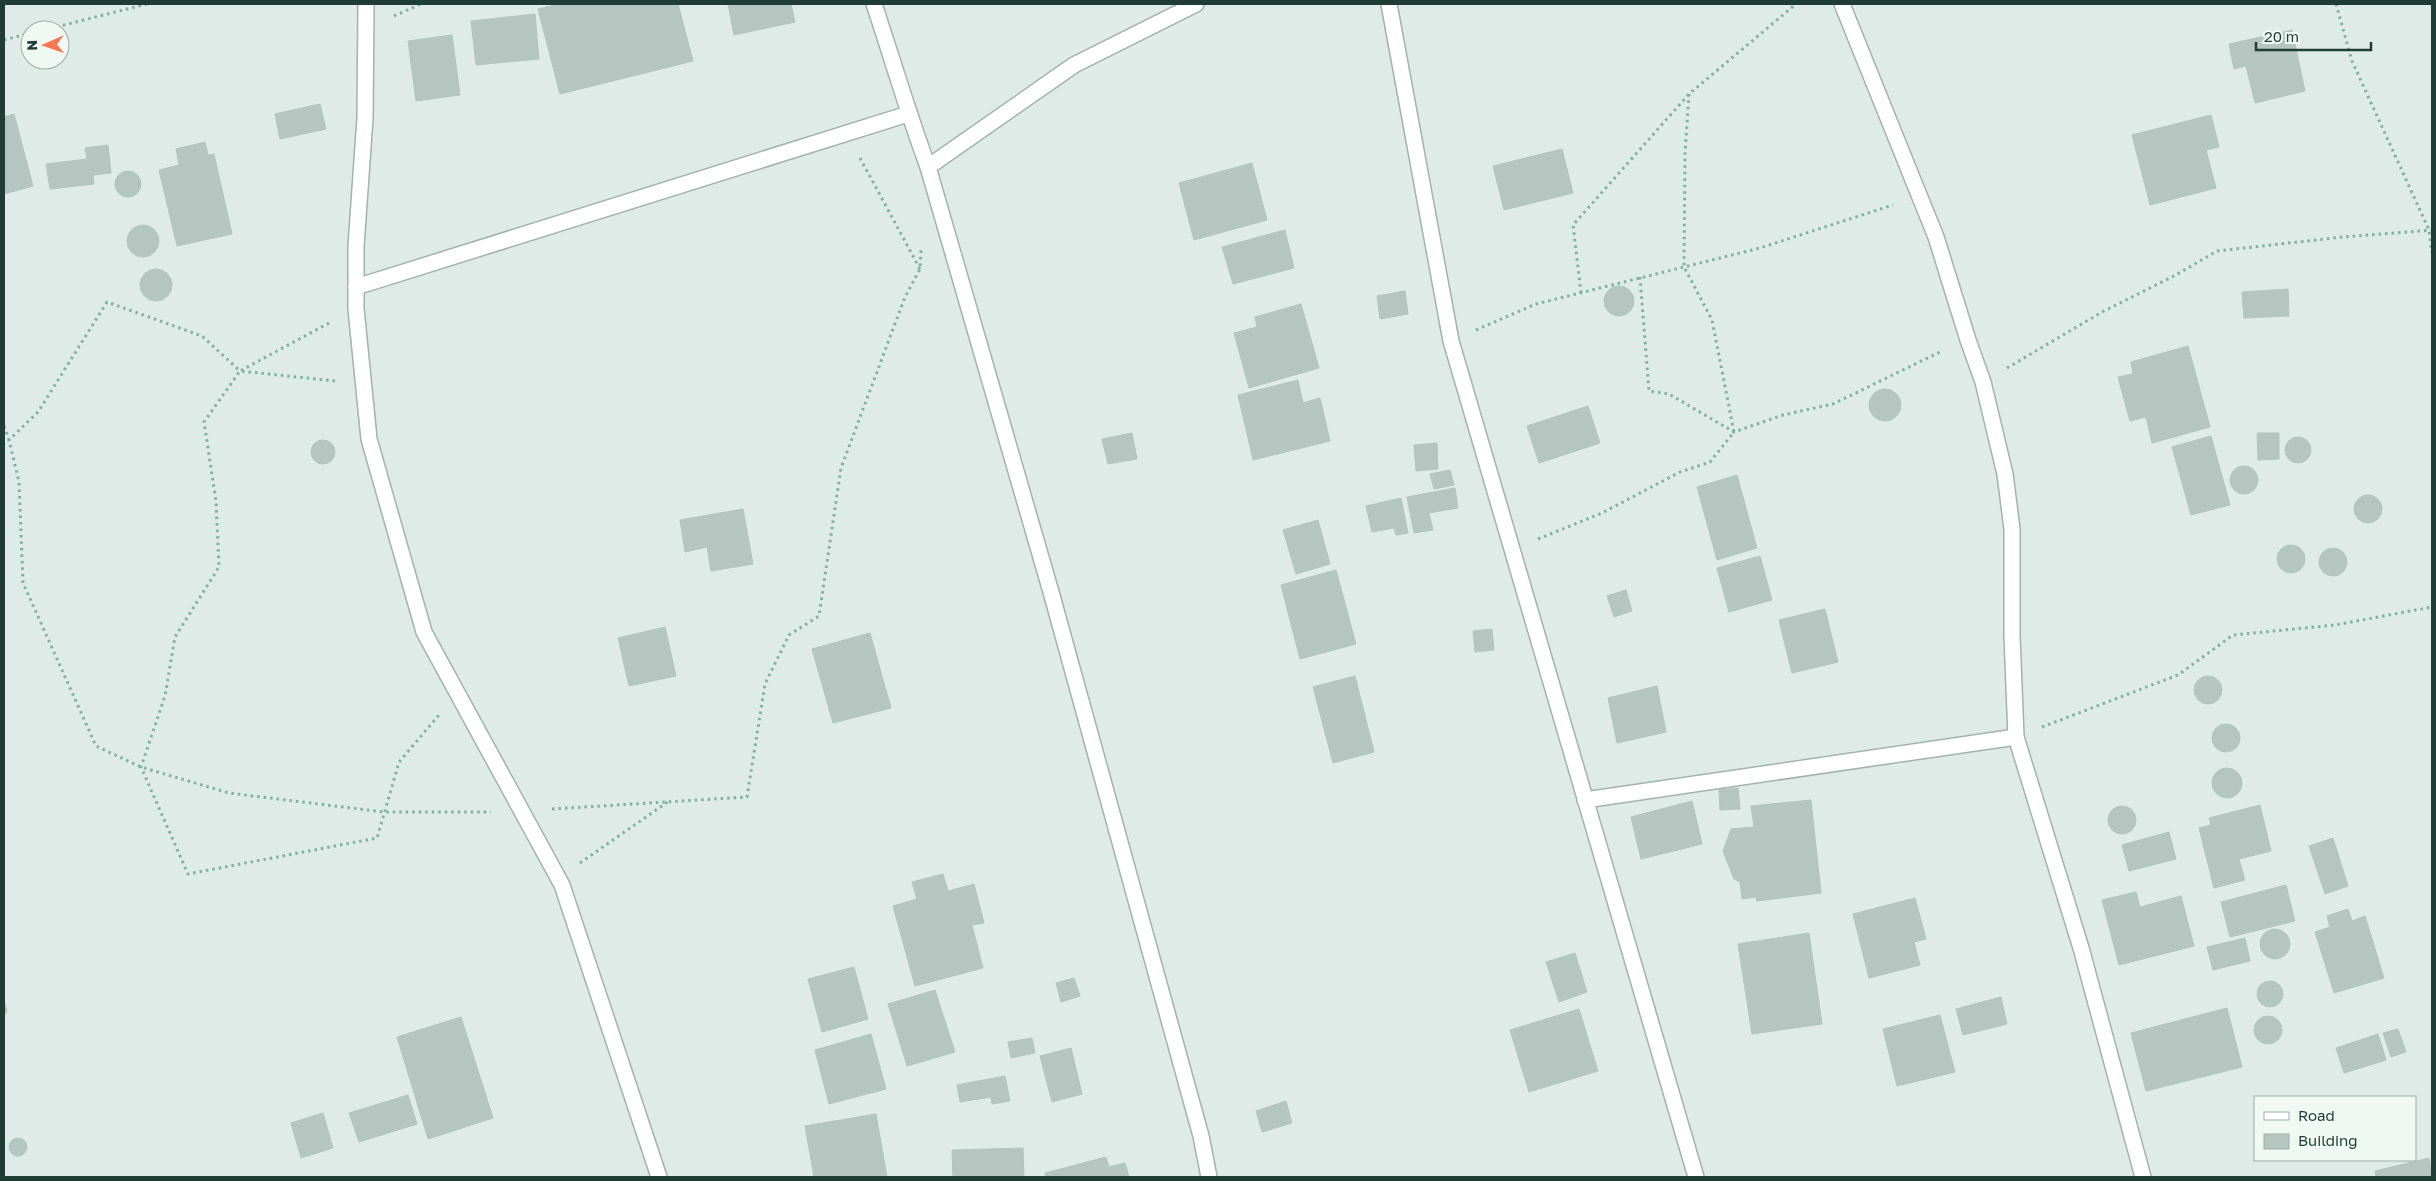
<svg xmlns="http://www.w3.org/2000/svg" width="2436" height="1181" font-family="'Golos Text',sans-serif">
  <rect width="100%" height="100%" fill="#dfebe6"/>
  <g fill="#b4c6bf" stroke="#b1c5bd">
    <path d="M 558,4 L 678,4 L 693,61 L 560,94 L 538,9 Z"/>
    <path d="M 728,4 L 791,4 L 795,22 L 734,35 Z"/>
    <path d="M 535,14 L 539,59 L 476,65 L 471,21 Z"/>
    <path d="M 2292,30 L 2305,91 L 2255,103 L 2246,66 L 2234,69 L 2229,44 Z"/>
    <path d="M 452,35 L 460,95 L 416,101 L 408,41 Z"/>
    <path d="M 320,104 L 326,129 L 280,139 L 275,114 Z"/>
    <path d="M 14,114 L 33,186 L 4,194 L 4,117 Z"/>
    <path d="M 2211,115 L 2219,147 L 2206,150 L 2216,188 L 2150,205 L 2132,135 Z"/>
    <path d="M 205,142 L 208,155 L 214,154 L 232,234 L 177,246 L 159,170 L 179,165 L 176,149 Z"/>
    <path d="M 108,145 L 111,173 L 93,175 L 94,184 L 50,189 L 46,164 L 87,159 L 85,148 Z"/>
    <path d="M 1562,149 L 1573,193 L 1504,210 L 1493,166 Z"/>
    <path d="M 1252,163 L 1267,220 L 1194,240 L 1179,183 Z"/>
    <circle cx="128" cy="184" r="13"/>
    <circle cx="143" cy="241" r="16"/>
    <path d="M 1285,230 L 1294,268 L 1233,284 L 1222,247 Z"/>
    <circle cx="156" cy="285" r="16"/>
    <circle cx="1619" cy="301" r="15"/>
    <path d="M 2288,289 L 2289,316 L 2244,318 L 2242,292 Z"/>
    <path d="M 1405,291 L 1408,314 L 1380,319 L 1377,296 Z"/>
    <path d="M 1301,304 L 1319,368 L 1249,388 L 1234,333 L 1257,327 L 1255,317 Z"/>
    <path d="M 2188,346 L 2210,427 L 2152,443 L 2146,417 L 2130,421 L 2118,377 L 2133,374 L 2131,362 Z"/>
    <path d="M 1298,380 L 1303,403 L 1320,398 L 1330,441 L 1253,460 L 1238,395 Z"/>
    <circle cx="1885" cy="405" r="16"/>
    <path d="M 1588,406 L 1600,443 L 1539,463 L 1527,426 Z"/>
    <path d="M 1132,433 L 1137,459 L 1108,464 L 1102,439 Z"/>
    <path d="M 2257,433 L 2279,433 L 2279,459 L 2258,460 Z"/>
    <path d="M 2211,436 L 2230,505 L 2191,515 L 2172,447 Z"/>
    <circle cx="2298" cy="450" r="13"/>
    <circle cx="323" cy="452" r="12"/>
    <path d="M 1437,443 L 1438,469 L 1416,471 L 1414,445 Z"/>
    <circle cx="2244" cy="480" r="14"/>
    <path d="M 1450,470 L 1454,485 L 1434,489 L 1430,474 Z"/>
    <path d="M 1737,475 L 1757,548 L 1717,560 L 1697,487 Z"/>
    <path d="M 1455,488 L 1458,508 L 1429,513 L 1433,530 L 1414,533 L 1407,497 Z"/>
    <circle cx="2368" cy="509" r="14"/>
    <path d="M 1401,498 L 1408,533 L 1396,535 L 1394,528 L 1372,532 L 1366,506 Z"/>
    <path d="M 743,509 L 753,564 L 711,571 L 707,547 L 685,552 L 680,520 Z"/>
    <path d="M 1318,520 L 1330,564 L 1296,574 L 1283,530 Z"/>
    <circle cx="2291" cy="559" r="14"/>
    <circle cx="2333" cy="562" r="14"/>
    <path d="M 1760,556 L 1772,600 L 1729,612 L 1717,568 Z"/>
    <path d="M 1336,570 L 1356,644 L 1300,659 L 1281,585 Z"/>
    <path d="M 1626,590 L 1632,611 L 1614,617 L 1607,596 Z"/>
    <path d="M 1825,609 L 1838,662 L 1792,673 L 1779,620 Z"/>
    <path d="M 665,627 L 676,676 L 629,686 L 618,638 Z"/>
    <path d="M 1492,629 L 1494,650 L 1475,652 L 1473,631 Z"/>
    <path d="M 870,633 L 891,708 L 833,723 L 812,649 Z"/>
    <circle cx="2208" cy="690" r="14"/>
    <path d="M 1355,676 L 1374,752 L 1333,763 L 1313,687 Z"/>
    <path d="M 1657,686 L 1666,732 L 1617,743 L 1608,698 Z"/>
    <circle cx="2226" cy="738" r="14"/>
    <circle cx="2227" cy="783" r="15"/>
    <path d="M 1738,788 L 1740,809 L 1720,810 L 1719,790 Z"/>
    <path d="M 1811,800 L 1821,893 L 1757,901 L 1756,897 L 1742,899 L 1740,882 L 1734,879 L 1723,851 L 1731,829 L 1754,827 L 1751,806 Z"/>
    <path d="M 1692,801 L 1702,844 L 1641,859 L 1631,817 Z"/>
    <path d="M 2260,805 L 2271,851 L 2239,859 L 2245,880 L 2214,888 L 2199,828 L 2211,825 L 2209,818 Z"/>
    <circle cx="2122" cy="820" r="14"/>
    <path d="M 2169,832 L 2176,859 L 2129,871 L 2122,845 Z"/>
    <path d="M 2333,838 L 2348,886 L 2325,894 L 2309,846 Z"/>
    <path d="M 943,874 L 948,891 L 974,884 L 984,923 L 972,925 L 983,968 L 915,986 L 893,906 L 917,899 L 912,882 Z"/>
    <path d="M 2286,885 L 2295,921 L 2230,937 L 2221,902 Z"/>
    <path d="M 2136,892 L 2140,907 L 2181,896 L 2194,946 L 2119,965 L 2102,900 Z"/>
    <path d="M 1915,898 L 1926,939 L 1914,942 L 1920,965 L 1869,978 L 1853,914 Z"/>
    <path d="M 2348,909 L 2352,921 L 2365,916 L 2384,978 L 2334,993 L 2315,932 L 2330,927 L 2327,916 Z"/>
    <circle cx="2275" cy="944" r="15"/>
    <path d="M 1809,933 L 1822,1024 L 1752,1034 L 1738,944 Z"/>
    <path d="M 2245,938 L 2250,961 L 2213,970 L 2207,947 Z"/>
    <path d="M 1575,953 L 1587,992 L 1559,1002 L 1546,962 Z"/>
    <path d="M 854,967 L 868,1019 L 822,1032 L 808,979 Z"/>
    <path d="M 1074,978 L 1080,996 L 1061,1002 L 1056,983 Z"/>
    <circle cx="2270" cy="994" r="13"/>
    <path d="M 935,990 L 955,1052 L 907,1066 L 888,1004 Z"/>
    <path d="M 2001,997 L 2007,1024 L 1963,1035 L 1956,1009 Z"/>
    <path d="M 4,1001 L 7,1011 L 4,1016 Z"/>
    <path d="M 2227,1008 L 2242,1067 L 2146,1091 L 2131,1033 Z"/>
    <path d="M 1579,1009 L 1598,1071 L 1529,1092 L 1510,1030 Z"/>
    <path d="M 1940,1015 L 1955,1072 L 1897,1086 L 1883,1029 Z"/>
    <circle cx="2268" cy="1030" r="14"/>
    <path d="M 461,1017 L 493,1118 L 428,1139 L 397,1037 Z"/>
    <path d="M 2398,1029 L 2406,1052 L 2391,1057 L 2383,1033 Z"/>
    <path d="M 871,1034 L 886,1089 L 829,1104 L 815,1050 Z"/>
    <path d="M 2378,1034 L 2386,1060 L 2344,1073 L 2336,1048 Z"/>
    <path d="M 1032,1038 L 1035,1053 L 1011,1058 L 1008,1042 Z"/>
    <path d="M 1071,1048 L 1082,1094 L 1052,1102 L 1040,1056 Z"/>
    <path d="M 1005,1076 L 1010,1101 L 992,1104 L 991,1097 L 960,1102 L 957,1085 Z"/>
    <path d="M 408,1095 L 417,1124 L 359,1142 L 349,1113 Z"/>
    <path d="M 1286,1101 L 1292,1123 L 1262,1132 L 1256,1111 Z"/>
    <path d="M 323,1113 L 333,1148 L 301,1158 L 291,1123 Z"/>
    <path d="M 876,1114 L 887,1177 L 814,1177 L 805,1126 Z"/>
    <circle cx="18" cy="1147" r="9"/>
    <path d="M 1023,1148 L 1024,1177 L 953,1177 L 952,1150 Z"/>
    <path d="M 1106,1157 L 1109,1167 L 1125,1163 L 1129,1177 L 1046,1177 L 1045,1173 Z"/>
    <path d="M 2429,1158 L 2432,1177 L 2376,1177 L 2375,1171 Z"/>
  </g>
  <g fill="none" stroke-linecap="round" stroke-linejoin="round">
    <defs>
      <g id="minor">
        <path d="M 366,4 L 365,118 L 356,246 L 356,309 L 369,439 L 424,632 L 562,885 L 659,1177"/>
        <path d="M 874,4 C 892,58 908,113 928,167 L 1051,592 L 1201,1136 L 1209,1177"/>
        <path d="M 1389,4 L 1451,341 L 1696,1177"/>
        <path d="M 1842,4 L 1936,237 L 1968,340 L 1983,382 L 2005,474 L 2012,529 L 2012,636 L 2016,737 L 2081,948 L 2143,1177"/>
        <path d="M 928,167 L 1074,65 L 1196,4"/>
        <path d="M 356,287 L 908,114"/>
        <path d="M 1585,800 L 2016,737"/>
      </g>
    </defs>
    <use href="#minor" stroke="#a2b3ad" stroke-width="18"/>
    <g stroke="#7eb1a1" stroke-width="3" stroke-dasharray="2.5 4" stroke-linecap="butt">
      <path d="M 2336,4 L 2352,61 L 2429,230 L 2432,253"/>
      <path d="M 394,16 L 421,4"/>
      <path d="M 44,30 L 147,4"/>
      <path d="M 4,40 L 30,33"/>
      <path d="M 860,158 L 920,269"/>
      <path d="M 1640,277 L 1649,391 L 1669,394 L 1734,432 L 1783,415 L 1833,404 L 1942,351"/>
      <path d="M 1581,293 L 1573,225 L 1689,94 L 1796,4"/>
      <path d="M 329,323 L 240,371 L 202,336 L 107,302 L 38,412 L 9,440 L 19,482 L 23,583 L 96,746 L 141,767 L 229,793 L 384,812 L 491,812"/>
      <path d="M 1476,330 L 1536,304 L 1760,248 L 1893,205"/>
      <path d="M 2007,368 L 2102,312 L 2174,276 L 2217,251 L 2343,237 L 2432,230"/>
      <path d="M 335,381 L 240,371 L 204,422 L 216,501 L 219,567 L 175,637 L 165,696 L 141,767 L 188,874 L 377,838 L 399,762 L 439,715"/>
      <path d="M 4,426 L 9,440"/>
      <path d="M 1538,539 L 1602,513 L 1680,472 L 1710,462 L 1734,432 L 1712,320 L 1684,267 L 1685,154 L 1689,94"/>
      <path d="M 2042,727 L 2178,675 L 2233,635 L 2335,625 L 2432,607"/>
      <path d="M 552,809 L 747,797 L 765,684 L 789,635 L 819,616 L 841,468 L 905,297 L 920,269 L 921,250"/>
      <path d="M 580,863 L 669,801"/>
    </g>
    <use href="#minor" stroke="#fff" stroke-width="15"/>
  </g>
  <rect width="2436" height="1181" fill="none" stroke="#1f3d35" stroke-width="10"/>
  <rect x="2254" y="1096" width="162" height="65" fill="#f0f8f4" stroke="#9cada8"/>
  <rect x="2264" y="1112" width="25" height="8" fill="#ffffff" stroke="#9cada8"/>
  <text x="2298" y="1121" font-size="15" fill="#1f3d35">Road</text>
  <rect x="2264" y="1134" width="25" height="15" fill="#b4c6bf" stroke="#9cada8"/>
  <text x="2298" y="1146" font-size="15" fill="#1f3d35">Building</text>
  <g transform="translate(45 45) rotate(268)"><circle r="24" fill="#f0f8f4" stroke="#9cada8"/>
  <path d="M0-4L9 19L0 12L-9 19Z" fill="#fa784f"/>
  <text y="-8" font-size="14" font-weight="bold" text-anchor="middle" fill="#1f3d35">N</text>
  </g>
  <path d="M2256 42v8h115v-8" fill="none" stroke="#1f3d35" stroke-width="2.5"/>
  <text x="2264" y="42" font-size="15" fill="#1f3d35" stroke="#f0f8f4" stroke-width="4" paint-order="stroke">20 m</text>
</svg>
